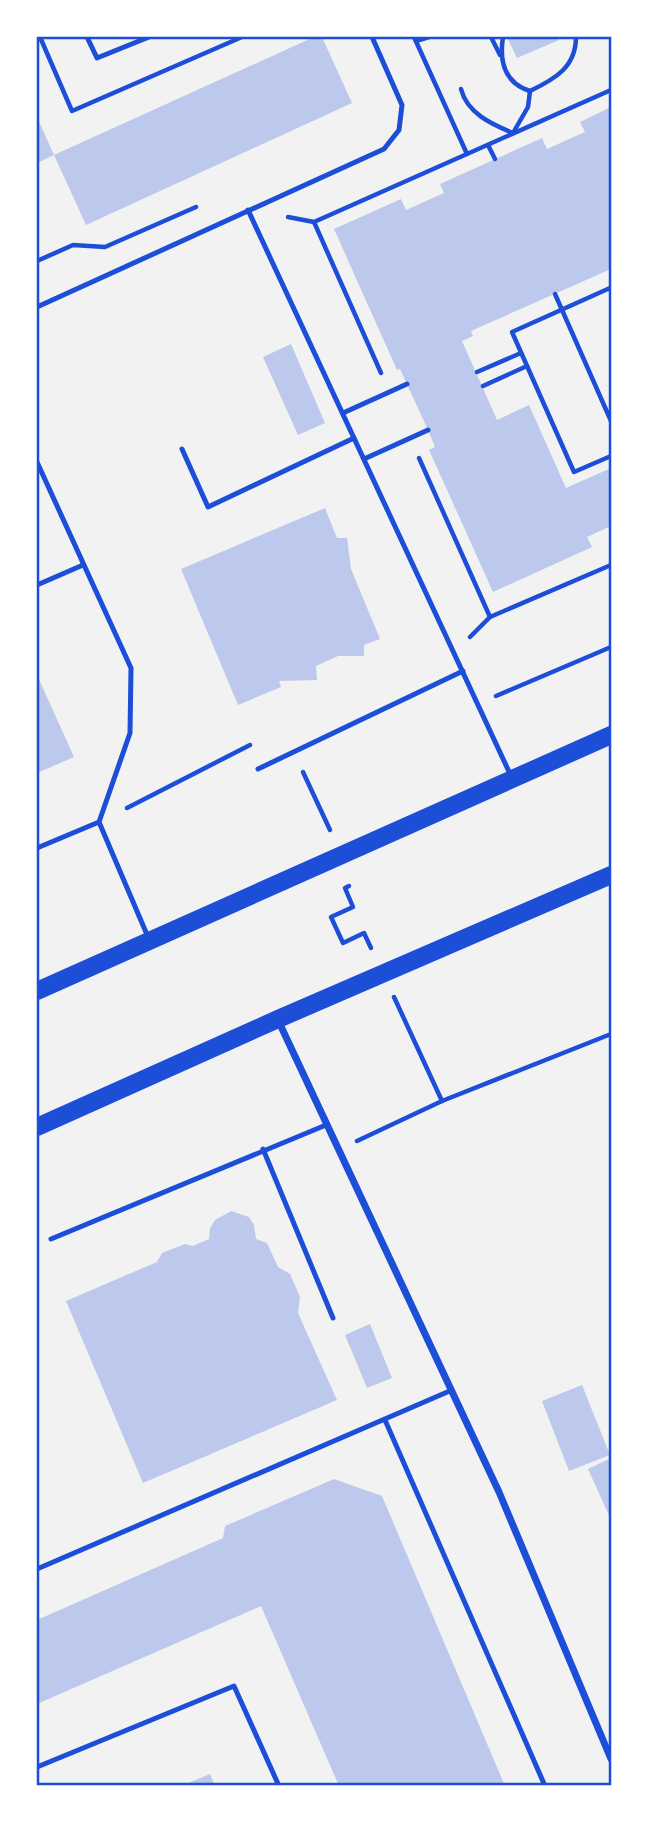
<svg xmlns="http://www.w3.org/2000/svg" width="648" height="1823" font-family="'Roboto Condensed',sans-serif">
  <rect width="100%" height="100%" fill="#f2f2f2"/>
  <g fill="#bdc9ec">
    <path d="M 314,37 L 322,37 L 352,103 L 86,225 L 54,155 L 37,163 L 37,117 L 54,155 Z"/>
    <path d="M 514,37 L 558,37 L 559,40 L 517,58 L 508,39 Z"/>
    <path d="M 611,107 L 611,269 L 471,331 L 473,336 L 462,341 L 497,420 L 529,405 L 566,488 L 611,468 L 611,526 L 587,537 L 592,547 L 493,592 L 429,450 L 435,447 L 428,430 L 400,369 L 397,370 L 334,229 L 401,199 L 406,210 L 444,193 L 440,184 L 542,138 L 547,149 L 585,132 L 580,122 Z"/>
    <path d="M 291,344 L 325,423 L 298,435 L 263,357 Z"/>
    <path d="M 325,508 L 337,538 L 347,538 L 351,569 L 380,639 L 364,645 L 364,656 L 338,656 L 316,666 L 317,680 L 279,681 L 281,687 L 238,705 L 181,569 Z"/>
    <path d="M 37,675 L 74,757 L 37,773 Z"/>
    <path d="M 231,1211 L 249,1217 L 254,1225 L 256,1239 L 267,1243 L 278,1267 L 290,1274 L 300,1297 L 298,1313 L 337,1400 L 143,1483 L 66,1301 L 157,1262 L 162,1253 L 185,1244 L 193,1246 L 209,1239 L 210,1228 L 215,1220 Z"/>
    <path d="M 370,1324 L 392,1378 L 367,1388 L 345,1335 Z"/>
    <path d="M 582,1385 L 610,1455 L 569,1471 L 542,1401 Z"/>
    <path d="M 611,1458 L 611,1520 L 588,1469 Z"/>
    <path d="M 334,1479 L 382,1496 L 505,1786 L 339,1786 L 261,1606 L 37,1704 L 37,1620 L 223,1538 L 225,1526 Z"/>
    <path d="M 210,1774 L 215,1786 L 181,1786 Z"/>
  </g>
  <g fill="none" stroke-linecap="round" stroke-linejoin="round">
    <g stroke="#1d4ed8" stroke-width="4.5">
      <path d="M 40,37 L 72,111 L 242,37"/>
      <path d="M 414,37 L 467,154"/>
      <path d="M 491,37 L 500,55"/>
      <path d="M 503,37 C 499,62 505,83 530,91 C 555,79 576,67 576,37"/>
      <path d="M 416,41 L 429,37"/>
      <path d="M 461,89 C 467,113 491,124 513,133 L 528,107 L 530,91"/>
      <path d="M 488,145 L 495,159"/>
      <path d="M 288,217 L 314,222"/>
      <path d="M 37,261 L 73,245 L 105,247 L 196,207"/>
      <path d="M 611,291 L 610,288 L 512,332 L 574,472 L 611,456"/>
      <path d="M 555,294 L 611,421"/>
      <path d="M 477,372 L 521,353"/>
      <path d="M 381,373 L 314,222 L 611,90"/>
      <path d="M 483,386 L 527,366"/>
      <path d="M 419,458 L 490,617"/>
      <path d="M 470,637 L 490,617 L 611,565"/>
      <path d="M 496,696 L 611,647"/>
      <path d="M 303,772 L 330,830"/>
      <path d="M 127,808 L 250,745"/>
      <path d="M 349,886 L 345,888 L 353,907 L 331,917 L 343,943 L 364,933 L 371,948"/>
      <path d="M 394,997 L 442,1101"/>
      <path d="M 357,1141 L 442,1101 L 611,1034"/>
    </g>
    <g stroke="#1d4ed8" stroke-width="5">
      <path d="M 87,37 L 97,58 L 149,37"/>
      <path d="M 248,210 L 511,776"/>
      <path d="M 37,307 L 384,149 L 399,130 L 402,105 L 372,37"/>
      <path d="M 343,413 L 407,384"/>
      <path d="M 182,449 L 208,507 L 354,438"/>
      <path d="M 364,459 L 428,430"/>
      <path d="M 37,462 L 131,668 L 130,733 L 99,822 L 148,937"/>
      <path d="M 37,585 L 83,565"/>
      <path d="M 258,769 L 463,671"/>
      <path d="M 37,848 L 99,822"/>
      <path d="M 263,1149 L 333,1318"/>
      <path d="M 51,1239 L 326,1125"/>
      <path d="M 385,1420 L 545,1786"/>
      <path d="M 37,1569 L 452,1390"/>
      <path d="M 37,1767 L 234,1686 L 279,1786"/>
    </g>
    <path stroke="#1d4ed8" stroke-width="7" d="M 278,1020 L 499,1492 L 611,1759"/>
    <g stroke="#1d4ed8" stroke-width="18">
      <path d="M 37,991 L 611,735"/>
      <path d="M 37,1127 L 278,1019 L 611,875"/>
    </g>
  </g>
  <rect width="648" height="1823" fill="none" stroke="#ffffff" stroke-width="77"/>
  <rect x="38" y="38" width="572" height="1746" fill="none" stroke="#1d4ed8" stroke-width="2.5"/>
</svg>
